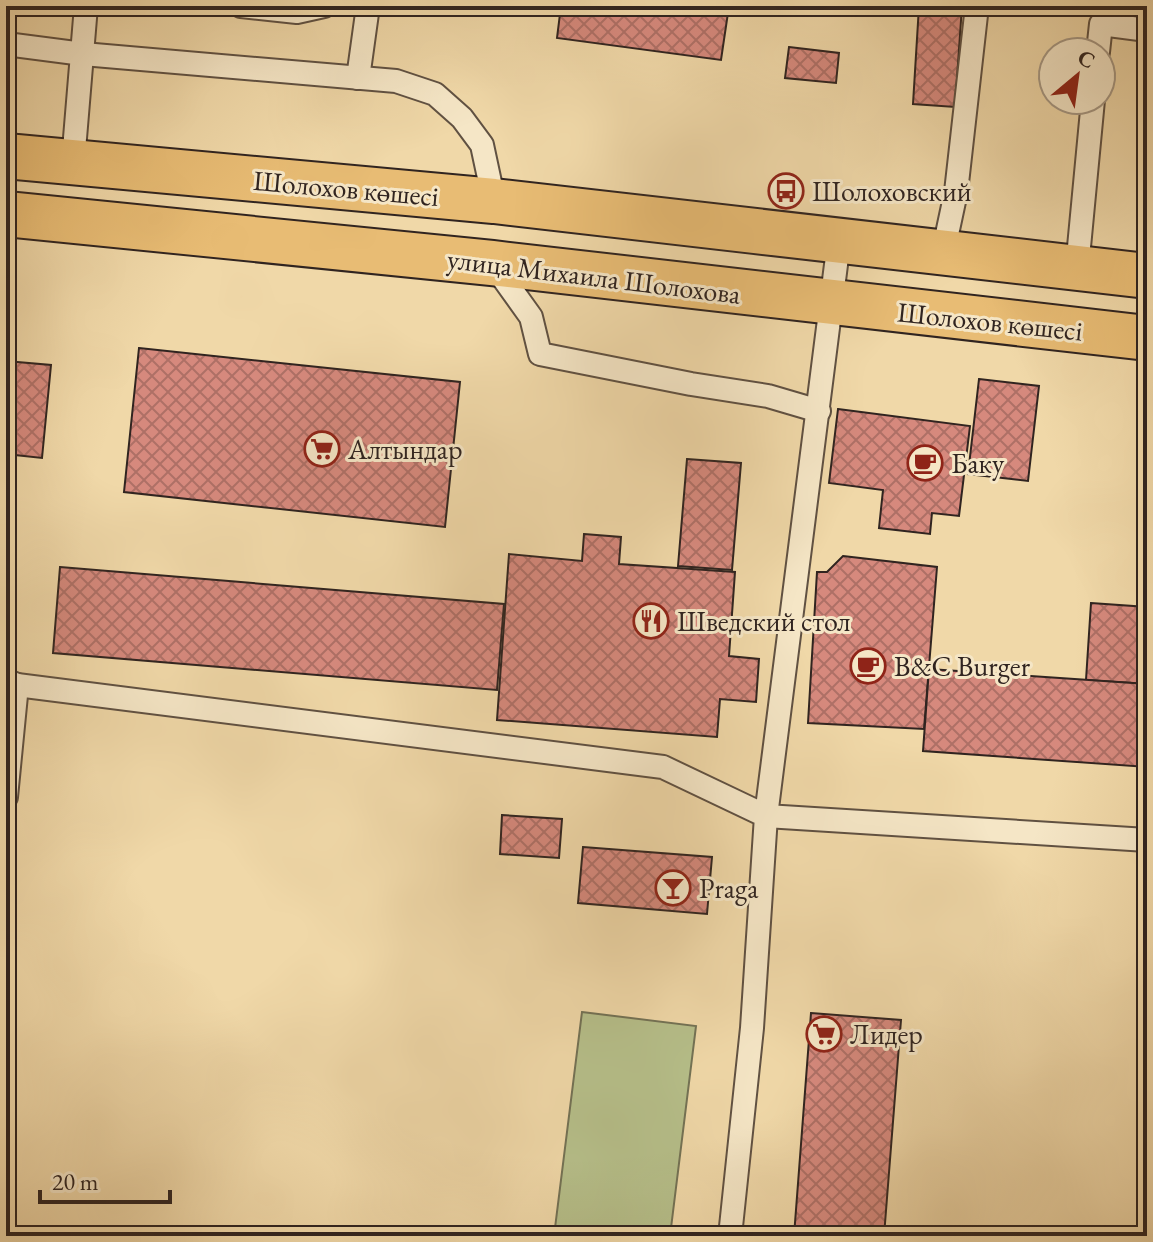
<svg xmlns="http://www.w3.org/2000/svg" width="1153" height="1242" font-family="'EB Garamond',serif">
  <defs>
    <pattern id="building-cross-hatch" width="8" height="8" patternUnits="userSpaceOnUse" patternTransform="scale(2)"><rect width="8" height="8" fill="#d6897d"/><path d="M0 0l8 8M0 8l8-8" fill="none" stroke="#ae7066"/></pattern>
  </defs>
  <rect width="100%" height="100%" fill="#f0d8a8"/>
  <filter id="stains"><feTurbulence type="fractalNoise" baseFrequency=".0025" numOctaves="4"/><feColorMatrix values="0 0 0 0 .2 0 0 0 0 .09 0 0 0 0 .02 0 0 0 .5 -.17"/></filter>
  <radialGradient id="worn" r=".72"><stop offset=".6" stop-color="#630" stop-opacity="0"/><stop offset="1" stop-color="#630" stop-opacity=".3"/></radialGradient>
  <path fill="#b6bf8a" stroke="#737255" stroke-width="2" d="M 582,1012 L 696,1026 L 670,1236 L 554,1236 Z"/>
  <g fill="url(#building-cross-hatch)" stroke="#302420" stroke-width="2">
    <path d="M 561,6 L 729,6 L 721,60 L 557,38 Z"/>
    <path d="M 919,6 L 962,6 L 955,107 L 913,104 Z"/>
    <path d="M 789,47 L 839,53 L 836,83 L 785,78 Z"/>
    <path d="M 139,348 L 460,382 L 445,527 L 124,492 Z"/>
    <path d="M 6,361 L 51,365 L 42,458 L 6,454 Z"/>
    <path d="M 979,379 L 1039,386 L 1028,481 L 968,474 Z"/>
    <path d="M 838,409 L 970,426 L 959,516 L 932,513 L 930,534 L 879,528 L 883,490 L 829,483 Z"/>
    <path d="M 687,459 L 741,463 L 732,570 L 678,566 Z"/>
    <path d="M 584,534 L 621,537 L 619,564 L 735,572 L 729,656 L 759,659 L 756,702 L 720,699 L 717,737 L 497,720 L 509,554 L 582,561 Z"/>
    <path d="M 843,556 L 937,567 L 924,729 L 808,723 L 817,572 L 827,572 Z"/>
    <path d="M 60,567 L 504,604 L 497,690 L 53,653 Z"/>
    <path d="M 1091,603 L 1147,607 L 1147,684 L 1086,680 Z"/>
    <path d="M 929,669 L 1147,684 L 1147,767 L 923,751 Z"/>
    <path d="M 502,815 L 562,819 L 559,858 L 500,854 Z"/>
    <path d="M 583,847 L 712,857 L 707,914 L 578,903 Z"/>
    <path d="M 811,1013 L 901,1020 L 884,1236 L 794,1236 Z"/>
  </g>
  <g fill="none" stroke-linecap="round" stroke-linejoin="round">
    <defs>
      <g id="lane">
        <path d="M 241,6 L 297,12 L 324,6"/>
        <path d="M 6,44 L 83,54 L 396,81 L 435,94 L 462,118 L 482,145 L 494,201"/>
        <path d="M 1098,52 L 1101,24 L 1147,30"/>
        <path d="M 358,78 L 368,6"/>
        <path d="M 73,162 L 86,6"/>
        <path d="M 839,241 L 766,816 L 1147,840"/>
        <path d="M 943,253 L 956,192 L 977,6"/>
        <path d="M 493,264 L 531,317 L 540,354 L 691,384 L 768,396 L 819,411"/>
        <path d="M 1077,268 L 1093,100"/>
        <path d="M 6,680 L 17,685 L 663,767 L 766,816 L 752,1028 L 730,1236"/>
        <path d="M 6,797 L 17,685"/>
      </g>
      <g id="highway">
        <path d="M 6,156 L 494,201 L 1147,276"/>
        <path d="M 6,214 L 492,263 L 1147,338"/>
      </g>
    </defs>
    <use href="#lane" stroke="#605142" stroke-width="26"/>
    <use href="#highway" stroke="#302420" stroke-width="48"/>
    <use href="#lane" stroke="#f5e6c6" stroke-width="22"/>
    <use href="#highway" stroke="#e8bc74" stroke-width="44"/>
  </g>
  <defs>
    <symbol id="bus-ring" viewBox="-11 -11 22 22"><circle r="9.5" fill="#f5e6c6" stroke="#8f2418" stroke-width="1.5"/><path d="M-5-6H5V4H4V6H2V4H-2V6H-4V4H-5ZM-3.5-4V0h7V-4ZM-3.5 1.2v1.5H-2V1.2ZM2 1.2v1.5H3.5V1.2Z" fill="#8f2418"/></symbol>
    <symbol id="supermarket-ring" viewBox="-11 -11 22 22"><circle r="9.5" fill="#f5e6c6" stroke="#8f2418" stroke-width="1.5"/><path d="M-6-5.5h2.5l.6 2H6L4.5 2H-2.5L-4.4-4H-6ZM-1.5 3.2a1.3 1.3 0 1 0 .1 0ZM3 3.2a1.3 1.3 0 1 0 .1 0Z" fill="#8f2418"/></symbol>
    <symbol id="cafe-ring" viewBox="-11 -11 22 22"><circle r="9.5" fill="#f5e6c6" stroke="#8f2418" stroke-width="1.5"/><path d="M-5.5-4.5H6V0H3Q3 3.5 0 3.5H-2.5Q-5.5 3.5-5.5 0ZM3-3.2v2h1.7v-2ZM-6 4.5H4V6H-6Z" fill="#8f2418"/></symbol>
    <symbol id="restaurant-ring" viewBox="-11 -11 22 22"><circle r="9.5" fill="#f5e6c6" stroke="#8f2418" stroke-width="1.5"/><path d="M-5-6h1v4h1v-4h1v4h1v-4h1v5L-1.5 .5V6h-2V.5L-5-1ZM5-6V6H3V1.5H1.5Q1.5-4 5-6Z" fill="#8f2418"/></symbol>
    <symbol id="bar-ring" viewBox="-11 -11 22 22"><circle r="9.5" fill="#f5e6c6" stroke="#8f2418" stroke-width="1.5"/><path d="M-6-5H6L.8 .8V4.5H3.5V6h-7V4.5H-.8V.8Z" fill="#8f2418"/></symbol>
  </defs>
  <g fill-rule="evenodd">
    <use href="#bus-ring" x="766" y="171" width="40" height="40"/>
    <use href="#supermarket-ring" x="302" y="429" width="40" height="40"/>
    <use href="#cafe-ring" x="905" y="443" width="40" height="40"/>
    <use href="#restaurant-ring" x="631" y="601" width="40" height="40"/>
    <use href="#cafe-ring" x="848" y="646" width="40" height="40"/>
    <use href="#bar-ring" x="653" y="868" width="40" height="40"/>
    <use href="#supermarket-ring" x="804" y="1014" width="40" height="40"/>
  </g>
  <g text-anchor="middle" stroke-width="6" stroke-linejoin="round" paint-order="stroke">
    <g font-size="28" fill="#302420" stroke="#f5e6c6">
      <text transform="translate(346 188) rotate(5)" y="10">Шолохов көшесі</text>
      <text transform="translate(594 276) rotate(7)" y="10">улица Михаила Шолохова</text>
      <text transform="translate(990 321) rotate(6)" y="10">Шолохов көшесі</text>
    </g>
    <g font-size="28" fill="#302420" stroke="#f5e6c6" text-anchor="start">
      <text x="812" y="201">Шолоховский</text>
      <text x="348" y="459">Алтындар</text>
      <text x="951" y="473">Баку</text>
      <text x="677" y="631">Шведский стол</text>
      <text x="894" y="676">B&amp;C Burger</text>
      <text x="699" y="898">Praga</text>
      <text x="850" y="1044">Лидер</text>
    </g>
  </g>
  <rect width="1153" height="1242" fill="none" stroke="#f0d8a8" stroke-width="32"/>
  <rect x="8" y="8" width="1137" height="1226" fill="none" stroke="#302420" stroke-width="4"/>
  <rect x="16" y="16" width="1121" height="1210" fill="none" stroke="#302420" stroke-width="2"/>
  <g transform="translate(1077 76) rotate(29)"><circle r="38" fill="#f5e6c6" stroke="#a69884" stroke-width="2"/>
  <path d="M0-6L14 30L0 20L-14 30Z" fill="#8f2418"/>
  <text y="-12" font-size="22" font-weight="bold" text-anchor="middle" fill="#302420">С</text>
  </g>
  <path d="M40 1190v12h130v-12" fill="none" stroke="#302420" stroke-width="4"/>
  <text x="52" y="1190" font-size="24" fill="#302420" stroke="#f5e6c6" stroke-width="6" paint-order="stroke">20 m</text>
  <rect width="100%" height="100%" filter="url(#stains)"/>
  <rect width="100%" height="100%" fill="url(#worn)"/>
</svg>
